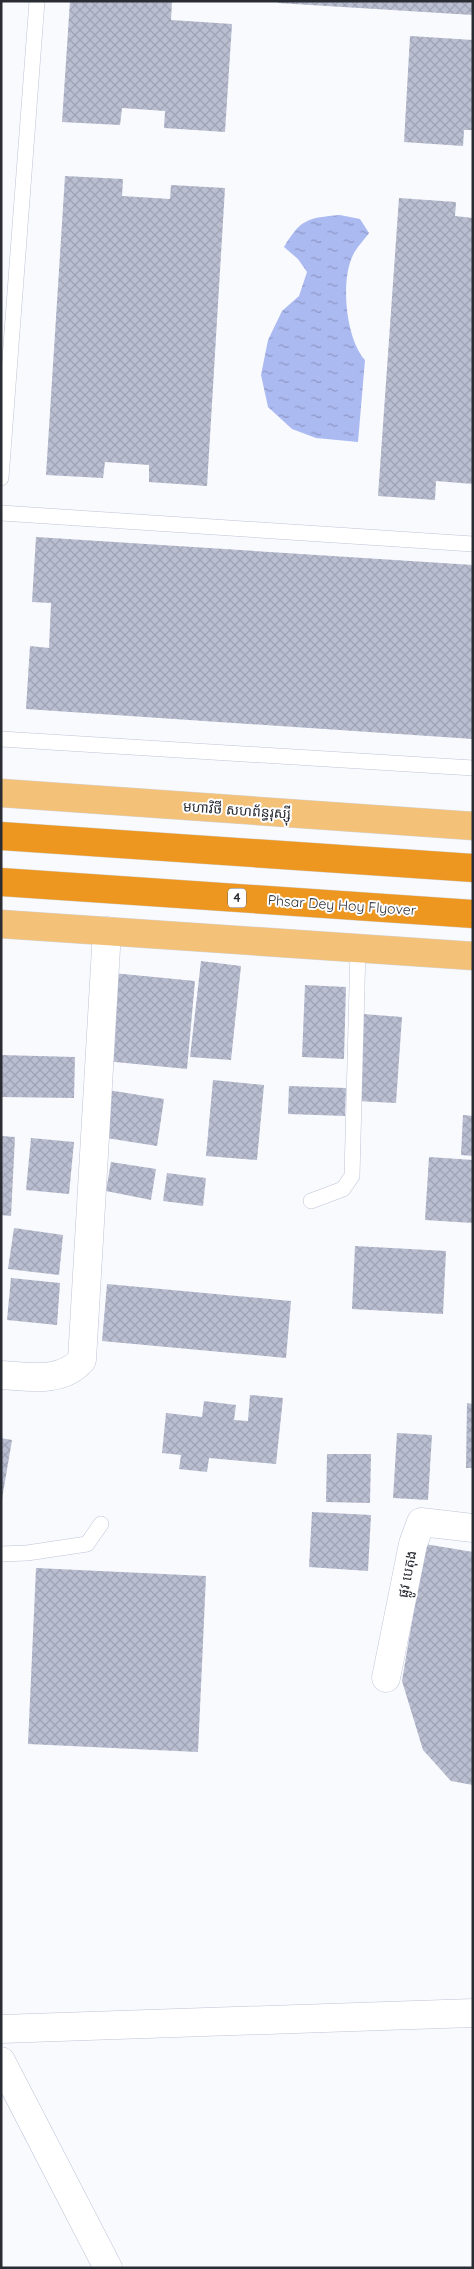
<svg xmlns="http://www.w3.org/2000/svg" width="474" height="2269" font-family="Quicksand,'Noto Sans Khmer',sans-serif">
  <defs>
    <pattern id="water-ripples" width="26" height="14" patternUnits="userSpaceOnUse" patternTransform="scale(1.25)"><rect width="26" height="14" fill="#acbaf2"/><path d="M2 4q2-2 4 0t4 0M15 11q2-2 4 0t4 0" fill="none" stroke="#8c97c5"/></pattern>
    <pattern id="building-cross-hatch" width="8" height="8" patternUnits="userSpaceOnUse" patternTransform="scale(1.25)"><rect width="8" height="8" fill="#b9bed1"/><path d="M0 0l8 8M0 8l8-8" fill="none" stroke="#9fa3b4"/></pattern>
  </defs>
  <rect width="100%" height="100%" fill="#f9fafe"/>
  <path fill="url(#water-ripples)" d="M 340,215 L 360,219 L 369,233 C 364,240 357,247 353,255 C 340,281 346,339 365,360 L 358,442 L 316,438 L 292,429 L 268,407 L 261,375 L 268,340 L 282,311 L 299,296 L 307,272 L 298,259 L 284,247 C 301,219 307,218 340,215 Z"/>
  <g fill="url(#building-cross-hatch)">
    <path d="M 70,1 L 172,1 L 171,20 L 232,24 L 225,132 L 164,128 L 165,111 L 122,108 L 120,125 L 62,122 Z"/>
    <path d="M 278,1 L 473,1 L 473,15 L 278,3 Z"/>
    <path d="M 410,36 L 473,40 L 473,130 L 464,130 L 463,146 L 404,142 Z"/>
    <path d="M 65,176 L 123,179 L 122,196 L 170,199 L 171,185 L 225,188 L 207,486 L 149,482 L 149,465 L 105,462 L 103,478 L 46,475 Z"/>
    <path d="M 399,198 L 456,202 L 455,216 L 473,218 L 473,484 L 436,481 L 435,500 L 378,496 Z"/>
    <path d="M 36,537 L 473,565 L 473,739 L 26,709 L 30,646 L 49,648 L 51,603 L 32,602 Z"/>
    <path d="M 201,961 L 241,966 L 231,1060 L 190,1057 Z"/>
    <path d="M 113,973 L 195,981 L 187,1069 L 105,1061 Z"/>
    <path d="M 305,985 L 346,987 L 344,1059 L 302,1057 Z"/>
    <path d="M 363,1014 L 402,1017 L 396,1103 L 357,1101 Z"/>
    <path d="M 1,1055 L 75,1057 L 74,1098 L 1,1097 Z"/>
    <path d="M 213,1080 L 264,1085 L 257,1160 L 206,1156 Z"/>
    <path d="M 289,1086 L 346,1088 L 345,1116 L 288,1114 Z"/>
    <path d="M 108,1090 L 164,1099 L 157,1146 L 100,1137 Z"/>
    <path d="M 463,1115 L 473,1116 L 473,1156 L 461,1155 Z"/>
    <path d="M 1,1136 L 15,1137 L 11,1216 L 1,1215 Z"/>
    <path d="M 31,1138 L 74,1142 L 69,1194 L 26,1190 Z"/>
    <path d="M 429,1157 L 473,1160 L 473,1223 L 425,1220 Z"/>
    <path d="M 111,1162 L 156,1169 L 151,1200 L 106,1191 Z"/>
    <path d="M 167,1173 L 206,1178 L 203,1206 L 163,1201 Z"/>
    <path d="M 14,1228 L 63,1235 L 59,1275 L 8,1269 Z"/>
    <path d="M 355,1246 L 446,1251 L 443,1314 L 352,1309 Z"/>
    <path d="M 11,1278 L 60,1283 L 57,1325 L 7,1320 Z"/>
    <path d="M 107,1284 L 291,1301 L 286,1358 L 102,1341 Z"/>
    <path d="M 250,1395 L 283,1398 L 276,1464 L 209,1458 L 207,1472 L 179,1469 L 181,1455 L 162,1453 L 166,1413 L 202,1417 L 204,1401 L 236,1405 L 234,1420 L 248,1421 Z"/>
    <path d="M 467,1403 L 473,1404 L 473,1468 L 466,1468 Z"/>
    <path d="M 397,1433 L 432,1435 L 428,1500 L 393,1498 Z"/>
    <path d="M 1,1438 L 12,1440 L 2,1499 L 1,1499 Z"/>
    <path d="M 327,1454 L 371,1454 L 370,1503 L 326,1502 Z"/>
    <path d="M 312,1512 L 371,1515 L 368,1571 L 309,1567 Z"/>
    <path d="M 425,1544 L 473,1552 L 473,1785 L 451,1781 L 423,1750 L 402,1681 Z"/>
    <path d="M 36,1568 L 206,1576 L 198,1752 L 28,1744 Z"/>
  </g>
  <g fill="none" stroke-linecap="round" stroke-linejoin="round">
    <defs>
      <g id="lane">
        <path d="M 1,478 L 37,1"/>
        <path d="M 1,513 L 473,544"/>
        <path d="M 1,739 L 473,768"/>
        <path d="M 311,1201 L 343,1189 L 352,1176 L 358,948"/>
        <path d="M 1,1554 L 27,1553 L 87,1544 L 101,1524"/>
      </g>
      <g id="street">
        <path d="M 1,1375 C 30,1377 62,1383 82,1360 L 107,931"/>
        <path d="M 386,1678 L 413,1544 L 421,1522 L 473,1528"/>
        <path d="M 1,2029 L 473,2013"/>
        <path d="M 1,2061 L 108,2268"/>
      </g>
      <g id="primary">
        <path d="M 1,793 L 473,826"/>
        <path d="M 1,924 L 473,956"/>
      </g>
      <g id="highway">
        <path d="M 1,836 L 473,868"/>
        <path d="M 1,882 L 473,914"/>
      </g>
    </defs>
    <use href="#lane" stroke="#bfc4d7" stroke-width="16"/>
    <use href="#street" stroke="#bfc4d7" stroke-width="29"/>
    <use href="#primary" stroke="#d4d5d6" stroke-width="29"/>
    <use href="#highway" stroke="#d4d5d6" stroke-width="29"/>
    <use href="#lane" stroke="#fff" stroke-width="15"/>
    <use href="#street" stroke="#fff" stroke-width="28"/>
    <use href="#primary" stroke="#f4c179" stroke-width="28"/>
    <use href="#highway" stroke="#ed9720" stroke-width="28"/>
  </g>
  <g text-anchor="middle" stroke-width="4" stroke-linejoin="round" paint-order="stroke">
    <rect fill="#fff" stroke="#6a6b70" stroke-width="1" x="228" y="888.5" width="18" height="19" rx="4"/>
    <g font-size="12" font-weight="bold" fill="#2a2c33">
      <text x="237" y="902">4</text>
    </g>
    <g font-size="14" fill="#2a2c33" stroke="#fff">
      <text transform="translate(237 810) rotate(4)" y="5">មហាវិថី សហព័ន្ធរុស្ស៊ី</text>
      <text transform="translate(342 905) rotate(4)" y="5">Phsar Dey Hoy Flyover</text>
      <text transform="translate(407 1574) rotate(-79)" y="5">ផ្លូវ បេតុង</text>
    </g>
  </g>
  <rect width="474" height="2269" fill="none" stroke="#2a2c33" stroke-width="5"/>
</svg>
